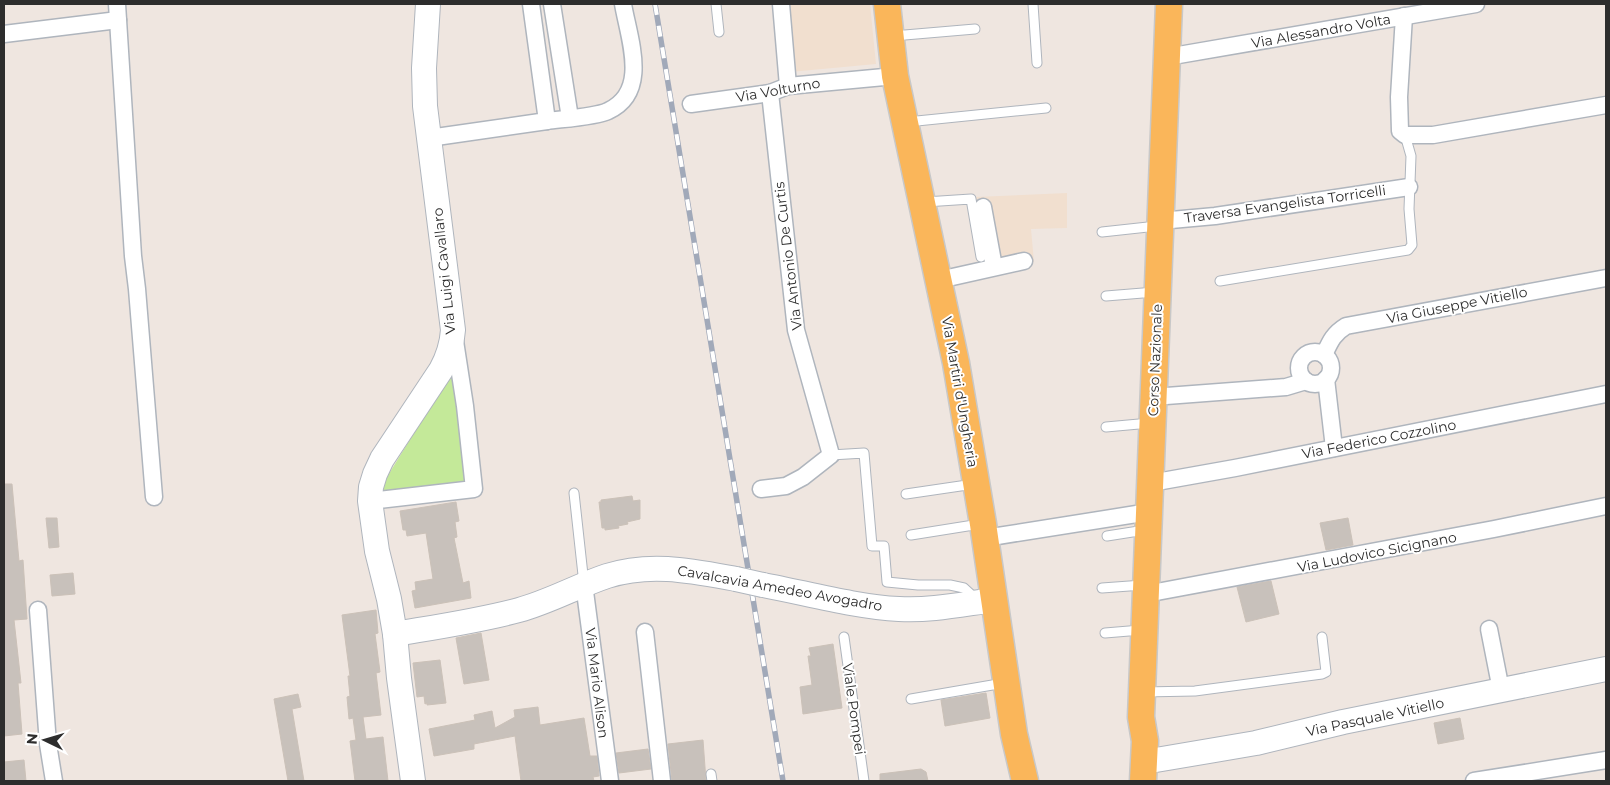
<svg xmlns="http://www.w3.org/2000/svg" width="1610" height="785" font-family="Montserrat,sans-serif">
  <rect width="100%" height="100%" fill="#efe6e0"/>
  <g fill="#f1dfcf">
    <path d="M 783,4 L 870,4 L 876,64 L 790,72 Z"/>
    <path d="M 1067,193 L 1067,228 L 1031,229 L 1034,262 L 955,280 L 985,265 L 975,197 Z"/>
  </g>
  <path fill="#c4e999" d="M 452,371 L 467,485 L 381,495 L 387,477 Z"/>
  <g fill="#c8c1bb" stroke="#cbc1b8">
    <path d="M 4,484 L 12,484 L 19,561 L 23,560 L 27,619 L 14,620 L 21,683 L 18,683 L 22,734 L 4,736 Z"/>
    <path d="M 632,496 L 633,501 L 640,500 L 640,519 L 627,522 L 628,524 L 618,526 L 619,528 L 605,530 L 605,528 L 602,528 L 599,502 L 601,502 L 601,500 Z"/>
    <path d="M 456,502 L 459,521 L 455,522 L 457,537 L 454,538 L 463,583 L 469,581 L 471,598 L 415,608 L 412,591 L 416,590 L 415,582 L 433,579 L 426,533 L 407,536 L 406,530 L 403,530 L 400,511 Z"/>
    <path d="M 46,518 L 57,518 L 59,547 L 49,548 Z"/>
    <path d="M 1348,518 L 1353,545 L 1326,550 L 1320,523 Z"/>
    <path d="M 73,573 L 75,594 L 52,596 L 50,575 Z"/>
    <path d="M 1271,581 L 1279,614 L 1246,622 L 1237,587 Z"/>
    <path d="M 376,610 L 378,633 L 375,634 L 380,672 L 376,673 L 381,715 L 363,717 L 366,739 L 383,737 L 388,781 L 355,781 L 350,741 L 356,740 L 353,718 L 349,719 L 347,697 L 350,696 L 348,676 L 350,676 L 342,615 Z"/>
    <path d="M 481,633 L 489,680 L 464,684 L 456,638 Z"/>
    <path d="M 833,644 L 842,708 L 803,714 L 800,687 L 812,685 L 808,656 L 811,656 L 809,648 Z"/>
    <path d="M 440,660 L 446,703 L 427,705 L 427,703 L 425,704 L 424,696 L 417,697 L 413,663 Z"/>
    <path d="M 986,693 L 990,718 L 945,726 L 941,700 Z"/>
    <path d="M 298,694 L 301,707 L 292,709 L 304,781 L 288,781 L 274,699 Z"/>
    <path d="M 538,707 L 540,725 L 584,718 L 590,756 L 597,756 L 599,776 L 593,777 L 594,781 L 521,781 L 515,736 L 474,744 L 474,749 L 434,756 L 429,729 L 475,720 L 474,715 L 492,711 L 495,728 L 515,717 L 514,710 Z"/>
    <path d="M 1460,718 L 1464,739 L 1438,744 L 1434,723 Z"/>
    <path d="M 703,740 L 706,781 L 672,781 L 668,744 Z"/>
    <path d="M 648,749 L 651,769 L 619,773 L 616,753 Z"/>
    <path d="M 24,760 L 26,781 L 4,781 L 4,762 Z"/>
    <path d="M 921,769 L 926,772 L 928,781 L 880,781 L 880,774 Z"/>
  </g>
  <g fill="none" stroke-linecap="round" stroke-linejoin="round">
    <defs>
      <g id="lane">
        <path d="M 716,4 L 719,32"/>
        <path d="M 1033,4 L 1037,63"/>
        <path d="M 893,36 L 975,29"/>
        <path d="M 907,122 L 1046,108"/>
        <path d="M 925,202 L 971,199 L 981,257"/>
        <path d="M 1102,232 L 1157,226"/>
        <path d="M 1220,281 L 1408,250 L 1412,245 L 1409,209 L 1411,156 L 1405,135"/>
        <path d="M 1106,296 L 1155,292"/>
        <path d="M 1106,427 L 1150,423"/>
        <path d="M 831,455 L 864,453 L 872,546 L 884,546 L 887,582 L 918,585 L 950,585 L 964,588 L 977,600"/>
        <path d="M 574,493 L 584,584"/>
        <path d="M 906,494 L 974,484"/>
        <path d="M 911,535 L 980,524"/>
        <path d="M 1107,536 L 1145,530"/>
        <path d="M 1102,588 L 1143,585"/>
        <path d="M 1105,633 L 1141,630"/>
        <path d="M 844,637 L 864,781"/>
        <path d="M 1143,692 L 1195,691 L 1322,674 L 1326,672 L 1322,637"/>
        <path d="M 911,699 L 1004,683"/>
        <path d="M 711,774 L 712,781"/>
      </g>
      <g id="street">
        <path d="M 117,4 L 133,256 L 137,289 L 154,497"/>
        <path d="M 552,4 L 570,118"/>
        <path d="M 781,4 L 788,86"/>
        <path d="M 1404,16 L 1399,97 L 1400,131 L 1405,135 L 1433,135 L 1606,105"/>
        <path d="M 4,34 L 118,20"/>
        <path d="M 1167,57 L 1476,4"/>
        <path d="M 691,104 L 770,93 L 788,86 L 895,76"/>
        <path d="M 547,121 C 561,119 596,117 608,111 C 650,92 629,39 623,4"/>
        <path d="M 429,138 L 547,121 L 531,4"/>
        <path d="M 983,207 L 994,267"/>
        <path d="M 1160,221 L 1215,216 L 1409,187"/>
        <path d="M 939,280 L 1024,261"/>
        <circle cx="1315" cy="368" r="16"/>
        <path d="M 1324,355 C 1330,342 1333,334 1346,326 L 1606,278"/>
        <path d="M 1326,379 L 1334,448"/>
        <path d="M 1153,397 L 1286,387 L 1306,381"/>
        <path d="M 1151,483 L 1235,468 L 1606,394"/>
        <path d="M 761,489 L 786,486 L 803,477 L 831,455 L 796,330 L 770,93"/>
        <path d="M 370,501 L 474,489 L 465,406 L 455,341"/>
        <path d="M 985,538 L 1149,512"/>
        <path d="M 584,584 L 610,781"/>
        <path d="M 1146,594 L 1494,529 L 1606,506"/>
        <path d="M 38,610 L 48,744 L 54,781"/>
        <path d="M 1489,629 L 1501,690"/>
        <path d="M 645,632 L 662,781"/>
        <path d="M 1474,781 L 1606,760"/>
      </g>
      <g id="secondary">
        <path d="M 763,585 C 806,593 856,607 899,609 C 930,611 963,604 994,600"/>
        <path d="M 395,634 C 436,627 478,621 519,610 C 549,602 577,586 607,576 C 651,562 692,571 736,579"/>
        <path d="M 1144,762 L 1256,743 L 1343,722 L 1606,669"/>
        <path d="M 413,781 L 399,678 L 395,634 L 389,599 L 377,551 L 370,501 L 371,487 L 375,474 L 382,459 L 441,370 C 448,357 452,345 453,330 L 425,106 L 424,68 L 428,4"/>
      </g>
      <g id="primary">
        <path d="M 887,4 L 895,76 L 956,363 L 983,524 L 1014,734 L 1025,781"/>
        <path d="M 1143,781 L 1145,741 L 1141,717 L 1169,4"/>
      </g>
    </defs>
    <use href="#lane" stroke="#afb5bd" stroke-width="11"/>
    <use href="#street" stroke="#afb5bd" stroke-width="19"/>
    <use href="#secondary" stroke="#afb5bd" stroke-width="26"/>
    <use href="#primary" stroke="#c8c8c8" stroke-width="29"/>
    <use href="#lane" stroke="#fff" stroke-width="9"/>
    <use href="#street" stroke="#fff" stroke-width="16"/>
    <use href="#secondary" stroke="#fff" stroke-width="24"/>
    <use href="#primary" stroke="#fab65a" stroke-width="26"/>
    <defs>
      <path id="rail" d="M 655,4 L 783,781"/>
    </defs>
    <use href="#rail" stroke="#a1a9b9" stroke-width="5.5"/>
    <use href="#rail" stroke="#fff" stroke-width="4" stroke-dasharray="11" stroke-linecap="butt"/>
    <defs>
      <path id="secondary-bridge" d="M 736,579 L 763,585"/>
    </defs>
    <use href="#secondary-bridge" stroke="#afb5bd" stroke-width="26" stroke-linecap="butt"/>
    <use href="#secondary-bridge" stroke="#fff" stroke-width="24"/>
  </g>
  <g text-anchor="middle" stroke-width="4" stroke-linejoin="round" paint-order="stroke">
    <g font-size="14" fill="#2d2d2d" stroke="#fff">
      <text transform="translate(1321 31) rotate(-10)" y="5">Via Alessandro Volta</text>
      <text transform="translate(778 90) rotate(-10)" y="5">Via Volturno</text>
      <text transform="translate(1285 204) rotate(-8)" y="5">Traversa Evangelista Torricelli</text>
      <text transform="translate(788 256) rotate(-97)" y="5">Via Antonio De Curtis</text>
      <text transform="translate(444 271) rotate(-96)" y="5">Via Luigi Cavallaro</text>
      <text transform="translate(1457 305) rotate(-11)" y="5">Via Giuseppe Vitiello</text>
      <text transform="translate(1155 360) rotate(-88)" y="5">Corso Nazionale</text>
      <text transform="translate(960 392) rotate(80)" y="5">Via Martiri d'Ungheria</text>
      <text transform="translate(1379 439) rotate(-11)" y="5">Via Federico Cozzolino</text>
      <text transform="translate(1377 552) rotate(-11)" y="5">Via Ludovico Sicignano</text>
      <text transform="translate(780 588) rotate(10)" y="5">Cavalcavia Amedeo Avogadro</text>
      <text transform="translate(597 683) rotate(83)" y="5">Via Mario Alison</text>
      <text transform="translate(854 709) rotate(82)" y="5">Viale Pompei</text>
      <text transform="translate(1375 717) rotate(-12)" y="5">Via Pasquale Vitiello</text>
    </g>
  </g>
  <rect width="1610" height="785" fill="none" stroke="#2d2d2d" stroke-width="10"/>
  <g transform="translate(45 740) rotate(275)" stroke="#ffffff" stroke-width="4" paint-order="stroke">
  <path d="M0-4L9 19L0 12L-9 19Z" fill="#2d2d2d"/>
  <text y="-8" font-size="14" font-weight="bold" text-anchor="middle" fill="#2d2d2d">N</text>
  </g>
</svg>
